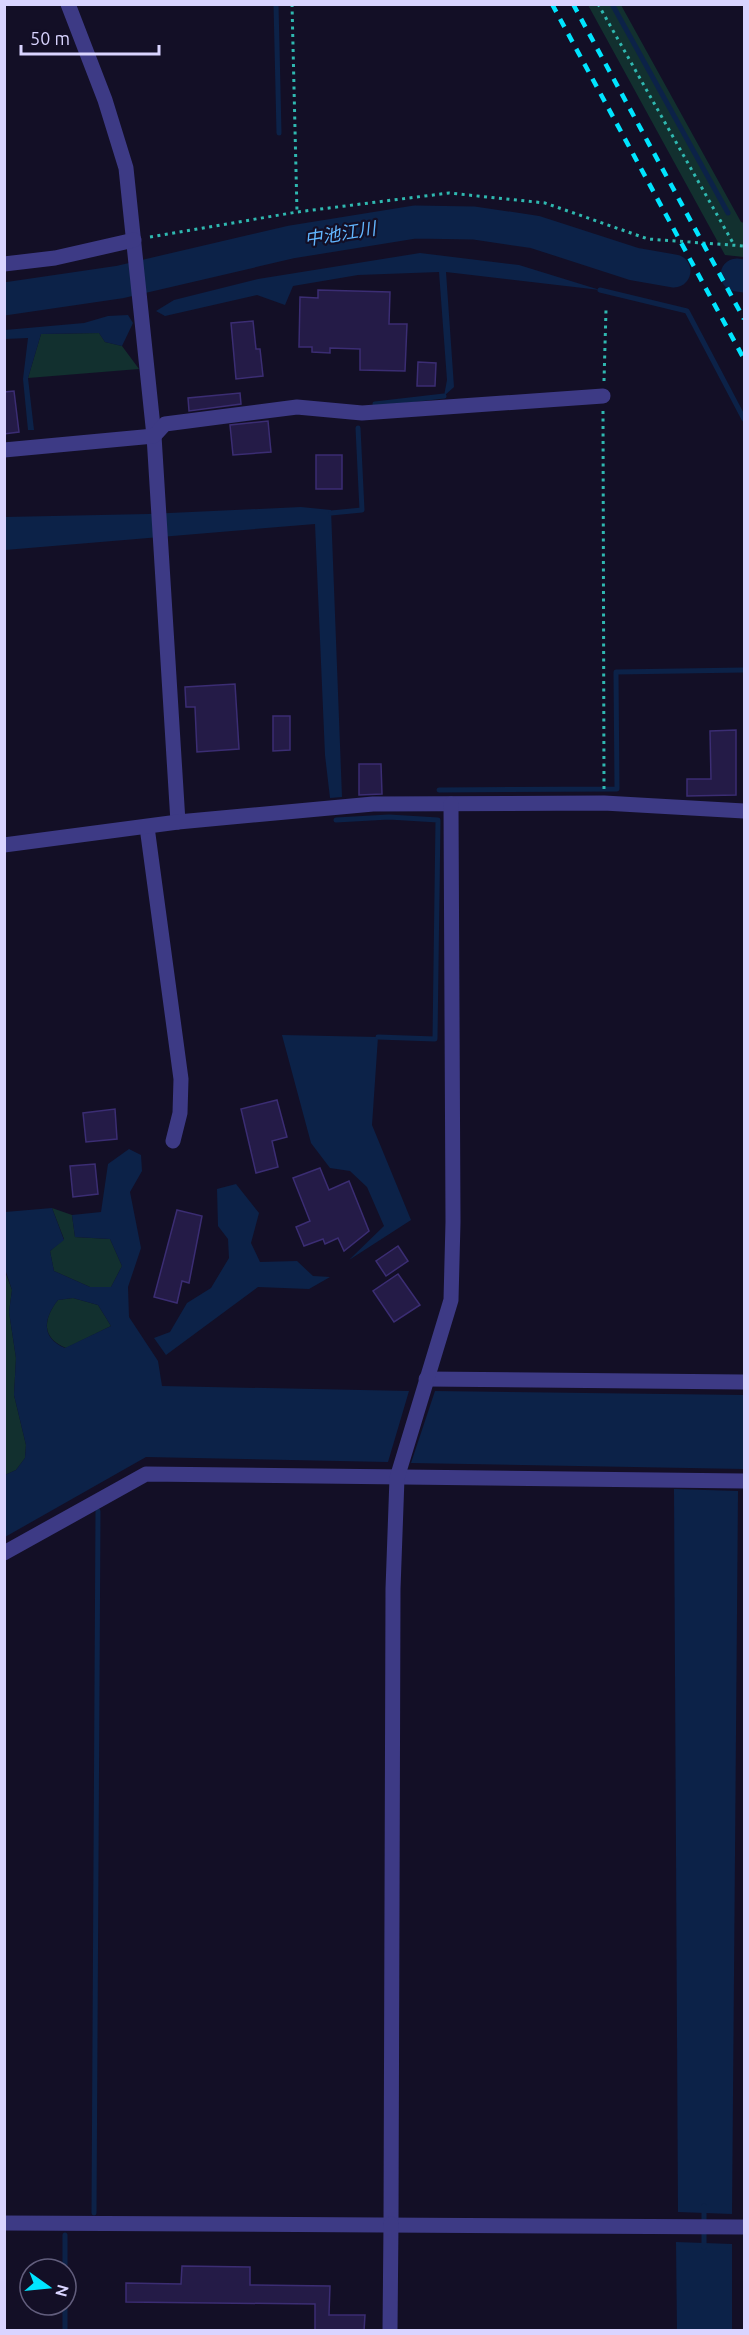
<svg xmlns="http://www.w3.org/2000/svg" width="749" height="2335" font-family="Ubuntu,'Noto Sans JP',sans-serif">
  <rect width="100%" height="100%" fill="#130f26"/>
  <g fill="#12302f">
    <path d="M 588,5 L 621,5 L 741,222 L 744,223 L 744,257 L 725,255 Z"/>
    <path d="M 99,333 L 105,342 L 122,346 L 139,369 L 28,378 L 41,334 Z"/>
    <path d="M 52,1208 L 72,1215 L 75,1237 L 110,1239 L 122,1266 L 111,1287 L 90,1287 L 54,1271 L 50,1251 L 64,1239 Z"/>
    <path d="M 4,1269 L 12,1290 L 9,1312 L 16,1358 L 14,1395 L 26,1445 L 25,1458 L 16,1470 L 5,1475 Z"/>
    <path d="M 73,1298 L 98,1305 L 111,1326 L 66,1348 C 41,1338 43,1319 58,1300 Z"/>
  </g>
  <g fill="#0c2248" fill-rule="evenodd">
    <path d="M 420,253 L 519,265 L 600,290 L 446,272 L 454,387 L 444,396 L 447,380 L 439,272 L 358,275 L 293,286 L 285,305 L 257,295 L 165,316 L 156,311 L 174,300 L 258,279 Z"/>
    <path d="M 128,315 L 133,323 L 122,346 L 105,342 L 99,333 L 41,334 L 28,378 L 34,430 L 28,430 L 23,379 L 28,338 L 5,339 L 5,330 L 84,323 L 108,316 Z"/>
    <path d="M 301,507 L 331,510 L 342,797 L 330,798 L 325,755 L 315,524 L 5,550 L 5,517 L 148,514 Z"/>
    <path d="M 282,1035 L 378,1037 L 372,1125 L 411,1220 L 349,1260 L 384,1226 L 367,1187 L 350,1171 L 330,1168 L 311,1143 Z"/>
    <path d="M 129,1149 L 141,1155 L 142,1171 L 130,1192 L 141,1248 L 128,1287 L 129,1317 L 158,1361 L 162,1386 L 409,1391 L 388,1462 L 146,1457 L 5,1537 L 5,1475 L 16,1470 L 25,1458 L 26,1445 L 14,1395 L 16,1358 L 9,1312 L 12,1290 L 5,1269 L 5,1212 L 52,1208 L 64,1240 L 50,1251 L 54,1271 L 90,1287 L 111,1287 L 122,1266 L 110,1239 L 75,1237 L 72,1215 L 101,1212 L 108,1164 ZM 73,1298 L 98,1305 L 111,1326 L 65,1348 C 41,1338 43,1319 58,1300 Z"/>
    <path d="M 236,1184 L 259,1213 L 251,1243 L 260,1262 L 297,1261 L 313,1276 L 330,1277 L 309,1289 L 258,1287 L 166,1355 L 154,1338 L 170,1332 L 187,1303 L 211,1288 L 229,1258 L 228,1239 L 218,1226 L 217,1189 Z"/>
    <path d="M 435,1391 L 744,1395 L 744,1469 L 411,1463 Z"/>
    <path d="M 674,1489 L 738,1491 L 732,2214 L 678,2212 Z"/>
    <path d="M 676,2242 L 732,2244 L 732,2330 L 677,2330 Z"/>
  </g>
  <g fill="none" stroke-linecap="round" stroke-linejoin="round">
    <g stroke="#0c2248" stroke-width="5">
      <path d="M 276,4 L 279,133"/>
      <path d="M 612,4 L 728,213"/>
      <path d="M 600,290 L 687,311 L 744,419"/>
      <path d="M 375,404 L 444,396"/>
      <path d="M 331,513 L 362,510 L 358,428"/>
      <path d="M 439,790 L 617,789 L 616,672 L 744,670"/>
      <path d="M 336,820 L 389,817 L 438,820 L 435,1039 L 378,1037"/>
      <path d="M 94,2213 L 98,1511"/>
      <path d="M 704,2247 L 704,2206"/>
      <path d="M 65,2269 L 65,2235"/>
      <path d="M 65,2330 L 65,2305"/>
    </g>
    <g stroke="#0c2248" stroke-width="33">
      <path d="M 737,275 L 744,276"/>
      <path d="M 4,299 L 120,282 L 291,242 L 415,222 L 474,223 L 535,232 L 634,264 L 674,271"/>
    </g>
  </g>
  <g fill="#241b47" stroke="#3b2d73" stroke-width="1.5">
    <path d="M 318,290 L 390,292 L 389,324 L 407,324 L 405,371 L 360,370 L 360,349 L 330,348 L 330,353 L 312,352 L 312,347 L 299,347 L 300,297 L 318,298 Z"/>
    <path d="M 253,321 L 256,349 L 260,349 L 263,376 L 236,379 L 231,323 Z"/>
    <path d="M 418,362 L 436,363 L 435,386 L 417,386 Z"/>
    <path d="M 14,391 L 19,432 L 4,434 L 4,392 Z"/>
    <path d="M 240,393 L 241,404 L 189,411 L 188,398 Z"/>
    <path d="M 268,421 L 271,452 L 233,455 L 230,425 Z"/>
    <rect x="316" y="455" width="26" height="34"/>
    <path d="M 235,684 L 239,749 L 197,752 L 195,707 L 186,707 L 185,687 Z"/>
    <path d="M 273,716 L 290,716 L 290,750 L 273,751 Z"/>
    <path d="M 736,730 L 736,795 L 687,796 L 687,779 L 711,779 L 710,731 Z"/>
    <path d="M 359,764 L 381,764 L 382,794 L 359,795 Z"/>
    <path d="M 277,1100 L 287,1137 L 272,1141 L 278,1167 L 256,1173 L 241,1109 Z"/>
    <path d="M 115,1109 L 117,1139 L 86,1142 L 83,1113 Z"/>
    <path d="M 95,1164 L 98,1194 L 73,1197 L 70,1166 Z"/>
    <path d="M 320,1168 L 329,1190 L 349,1181 L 369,1231 L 344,1251 L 338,1238 L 325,1244 L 323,1239 L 304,1246 L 296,1227 L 310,1221 L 293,1178 Z"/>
    <path d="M 177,1210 L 202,1216 L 189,1283 L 182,1281 L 177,1303 L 154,1297 Z"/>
    <path d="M 398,1246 L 408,1261 L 386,1276 L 376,1261 Z"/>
    <path d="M 398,1274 L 420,1305 L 394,1322 L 373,1291 Z"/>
    <path d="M 182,2266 L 250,2267 L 250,2285 L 330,2286 L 329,2315 L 365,2315 L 364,2331 L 315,2331 L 315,2304 L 126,2302 L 126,2283 L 181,2284 Z"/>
  </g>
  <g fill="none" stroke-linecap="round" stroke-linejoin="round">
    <g stroke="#2fb8b0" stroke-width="3" stroke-dasharray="3 4.5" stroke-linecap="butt">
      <path d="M 292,4 L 297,212"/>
      <path d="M 598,4 L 733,243"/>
      <path d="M 150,237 L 297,212 L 449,193 L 545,203 L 648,239 L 744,246"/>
      <path d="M 604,381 L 606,310"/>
      <path d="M 603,411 L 604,789"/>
    </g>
    <g stroke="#3d3a85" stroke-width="15">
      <path d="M 68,4 L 105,100 L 126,168 L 154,436 L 178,822"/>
      <path d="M 4,264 L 55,258 L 134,240"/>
      <path d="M 4,450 L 154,436 L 165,424 L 297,407 L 362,413 L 603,396"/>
      <path d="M 147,827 L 181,1079 L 180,1113 L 173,1141"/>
      <path d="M 4,845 L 178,822 L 373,804 L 604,803 L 744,811"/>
      <path d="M 426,1379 L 744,1382"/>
      <path d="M 4,1553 L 146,1474 L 744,1481"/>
      <path d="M 4,2223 L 744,2227"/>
      <path d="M 391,2224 L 393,1589 L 397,1478 L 451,1300 L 453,1222 L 451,804"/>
    </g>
    <path stroke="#3d3a85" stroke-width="15" d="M 390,2330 L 391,2224"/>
    <g stroke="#00e5ff" stroke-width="4.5" stroke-dasharray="9 8" stroke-linecap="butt">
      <path d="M 552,4 L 744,359"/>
      <path d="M 573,4 L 744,319"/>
    </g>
  </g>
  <g text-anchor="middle" stroke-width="4.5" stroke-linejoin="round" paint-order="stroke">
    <g font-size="18" font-style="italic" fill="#62b6ff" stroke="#130f26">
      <text transform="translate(340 234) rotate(-9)" y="6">中池江川</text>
    </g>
  </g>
  <rect width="749" height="2335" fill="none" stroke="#d9d4ff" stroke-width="12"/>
  <g transform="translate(48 2287) rotate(105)"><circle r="28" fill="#130f26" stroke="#625e7d" stroke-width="1.5"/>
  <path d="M0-4.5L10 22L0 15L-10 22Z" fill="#00e5ff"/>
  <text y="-9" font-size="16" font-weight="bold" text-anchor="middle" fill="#d9d4ff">N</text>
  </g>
  <path d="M21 45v9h138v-9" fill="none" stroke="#d9d4ff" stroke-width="3"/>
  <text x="30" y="45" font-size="18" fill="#d9d4ff" stroke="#130f26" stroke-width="4.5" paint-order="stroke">50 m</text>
</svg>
